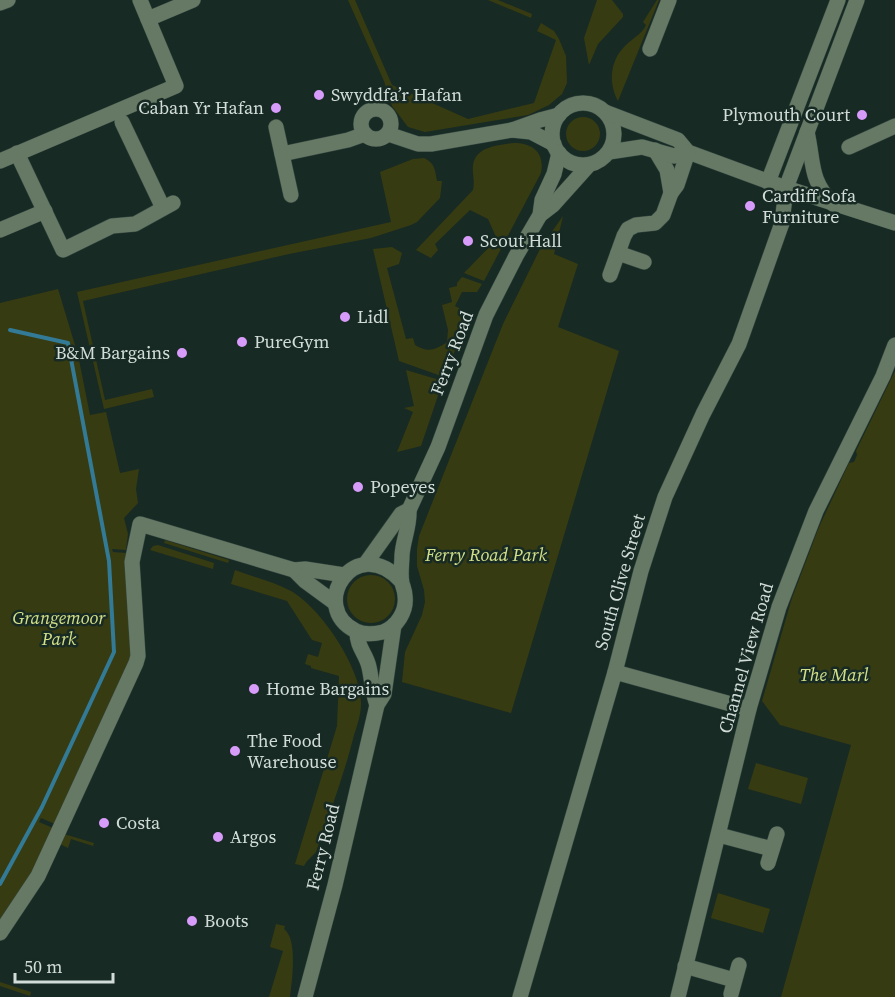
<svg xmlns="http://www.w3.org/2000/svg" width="895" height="997" font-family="'Source Serif 4',serif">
  <rect width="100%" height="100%" fill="#172a24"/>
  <g fill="#373b11">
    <path d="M 348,0 L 355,0 L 392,85 L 468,119 L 534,103 L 556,40 L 537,31 L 541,23 L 554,31 L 559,39 L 566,56 L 567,83 L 562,94 L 549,105 L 528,115 L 425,132 L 408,127 L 392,106 L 384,81 Z"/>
    <path d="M 488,0 L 498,0 L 532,14 L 531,18 Z"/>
    <path d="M 597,0 L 612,0 L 623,14 L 623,17 L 598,44 L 589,65 L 584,38 Z"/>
    <path d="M 657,0 L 659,0 L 618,101 C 608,82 610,60 626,45 C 633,38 642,34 646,25 L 643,22 Z"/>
    <circle cx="583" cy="134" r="17"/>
    <path d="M 514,143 C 533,143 545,153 541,173 L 484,281 L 464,273 L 497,239 L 488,219 L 470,210 L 435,244 L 438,250 L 431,258 L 416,250 L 473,190 C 475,181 472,173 473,165 C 476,146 499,145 514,143 Z"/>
    <path d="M 424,158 C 435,163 435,170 437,181 L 442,181 L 440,198 L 417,222 L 411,225 L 371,238 L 289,254 L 83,301 L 105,400 L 152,389 L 154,397 L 104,409 L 77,292 L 391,222 L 380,172 L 413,159 Z"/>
    <path d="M 563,216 L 554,254 L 578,264 L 558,327 L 619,351 L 511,713 L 402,682 L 405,652 L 422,615 L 425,602 L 424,590 L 417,566 L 417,549 L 419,536 L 503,324 L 541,247 Z"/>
    <path d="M 392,247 L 402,253 L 399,264 L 387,268 L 406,339 L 413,338 L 415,345 C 427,353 436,350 447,342 L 448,330 L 442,305 L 452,302 L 449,288 L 457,286 L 457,283 L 462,277 L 482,284 L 477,292 L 462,292 L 455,306 L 470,314 L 444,377 L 399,361 L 373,249 Z"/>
    <path d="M 58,289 L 78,355 L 90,415 L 106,412 L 120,473 L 139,469 L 136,489 L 138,503 L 124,518 L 128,534 L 126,550 L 112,549 L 113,552 L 127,553 L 132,654 L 55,824 L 41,818 L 39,822 L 53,828 L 31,875 L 0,922 L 0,303 Z"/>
    <path d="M 406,370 L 443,381 L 421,446 L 397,452 L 413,412 L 404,408 L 414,406 Z"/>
    <path d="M 895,371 L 895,997 L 781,997 L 851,745 L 780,725 L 762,701 L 792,598 L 819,527 L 849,463 L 854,462 L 857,455 L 856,451 Z"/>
    <path d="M 165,540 L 229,560 L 228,563 L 164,543 Z"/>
    <path d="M 158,545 L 214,563 L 213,569 L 150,550 L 153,546 Z"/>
    <path d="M 235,570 C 254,577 274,582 291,591 C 321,608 362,669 361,704 C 361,716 356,728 353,739 C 343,778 329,815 316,852 L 307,861 L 304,866 L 295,864 L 337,726 L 339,676 L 311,668 L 311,666 L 305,664 L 308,654 L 318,657 L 322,643 L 312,640 L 287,601 L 231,584 Z"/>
    <circle cx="371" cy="599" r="24"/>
    <path d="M 756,763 L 808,778 L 801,804 L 748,789 Z"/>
    <path d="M 64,834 L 94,843 L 93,846 L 71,839 L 68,848 L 60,844 Z"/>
    <path d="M 718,893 L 770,909 L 763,933 L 711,918 Z"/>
    <path d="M 276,924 L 285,926 L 284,929 C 298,939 292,981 290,997 L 269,997 L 283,951 L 270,947 Z"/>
    <path d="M 0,982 L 31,992 L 30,996 L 0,986 Z"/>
  </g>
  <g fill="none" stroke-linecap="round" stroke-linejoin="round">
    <path stroke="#337a97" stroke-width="4" d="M 0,884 L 42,807 L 114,652 L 109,561 L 68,343 L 10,330"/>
    <defs>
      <g id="minor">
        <path d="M 0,3 L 8,0"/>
        <path d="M 148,19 L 193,0"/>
        <path d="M 650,49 L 669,0"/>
        <circle cx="583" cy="134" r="31"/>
        <circle cx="376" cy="124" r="15"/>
        <path d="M 605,112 L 678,140 L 688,152 L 786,188 L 895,223"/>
        <path d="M 122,122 L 163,208"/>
        <path d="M 276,127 L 291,195"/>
        <path d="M 807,132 C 814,162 809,180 833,204"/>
        <path d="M 388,134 L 418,144 L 431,144 L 512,130"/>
        <path d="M 554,144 L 531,132 L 512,130 L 540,120 L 559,115"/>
        <path d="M 849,147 L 895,126"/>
        <path d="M 655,150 L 667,170 L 671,193"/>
        <path d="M 609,152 L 642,147 L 674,156 L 688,152"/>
        <path d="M 17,153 L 63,250 L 112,226 L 135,224 L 173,203"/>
        <path d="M 282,154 L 348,140 L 365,134"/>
        <path d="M 0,161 L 176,86 L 140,0"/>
        <path d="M 768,182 L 838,0"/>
        <path d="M 540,215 L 553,205 L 588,166"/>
        <path d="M 0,230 L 45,211"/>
        <path d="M 618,253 L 644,262"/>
        <path d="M 610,275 L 624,236 L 628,229 L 636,225 L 655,223 L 663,215 L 671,193 L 677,185 L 688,152"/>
        <path d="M 366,563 L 401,514 L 409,510"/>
        <path d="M 401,581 C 355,531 307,607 356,631 C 364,635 374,634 383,632 C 397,627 407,611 405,596 C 405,591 403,587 402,583 C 400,574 402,564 402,555 C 403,540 410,526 409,510 L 438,447 L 486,315 L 516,256 L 540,215 L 542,200 L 554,174 L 559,153"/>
        <path d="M 335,603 L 305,581 L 294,570 L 305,569 L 344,575"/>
        <path d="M 357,632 C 357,648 366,653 369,667 C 372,680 372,692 377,705"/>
        <path d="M 615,672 L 749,709"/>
        <path d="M 719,835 L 772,849"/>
        <path d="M 768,863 L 777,834"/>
        <path d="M 0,933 L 38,876 L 136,663 L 138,656 L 132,562 L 140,524 L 294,570"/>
        <path d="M 685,966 L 734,980"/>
        <path d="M 731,994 L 739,965"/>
        <path d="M 305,997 L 335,885 L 377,705 L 384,694 L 394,625"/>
        <path d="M 520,997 L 615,672 L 641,571 L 665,497 L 703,414 L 739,344 L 782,223 L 786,188 L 857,0"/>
        <path d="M 678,997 L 749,709 L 779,607 L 816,511 L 883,376 L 895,345"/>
      </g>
    </defs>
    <use href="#minor" stroke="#354741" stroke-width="16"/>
    <use href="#minor" stroke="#667965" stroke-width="15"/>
  </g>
  <g fill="#d79bf9" stroke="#172a24" stroke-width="2">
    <circle cx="319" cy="95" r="6"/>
    <circle cx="276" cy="108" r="6"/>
    <circle cx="862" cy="115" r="6"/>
    <circle cx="750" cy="206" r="6"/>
    <circle cx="468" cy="241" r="6"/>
    <circle cx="345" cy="317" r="6"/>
    <circle cx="242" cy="342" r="6"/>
    <circle cx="182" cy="353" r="6"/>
    <circle cx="358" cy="487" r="6"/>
    <circle cx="254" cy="689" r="6"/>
    <circle cx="235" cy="751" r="6"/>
    <circle cx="104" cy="823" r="6"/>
    <circle cx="218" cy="837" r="6"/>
    <circle cx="192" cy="921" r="6"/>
  </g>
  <g text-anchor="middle" stroke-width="5" stroke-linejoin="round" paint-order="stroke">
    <g font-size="18" fill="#d2ddd9" stroke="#172a24" text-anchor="start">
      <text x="331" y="101">Swyddfa’r Hafan</text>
      <text x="264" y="114" text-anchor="end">Caban Yr Hafan</text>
      <text x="850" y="121" text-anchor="end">Plymouth Court</text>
      <text x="762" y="202">Cardiff Sofa<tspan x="762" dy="21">Furniture</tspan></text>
      <text x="480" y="247">Scout Hall</text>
      <text x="357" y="323">Lidl</text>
      <text x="254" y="348">PureGym</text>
      <text x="170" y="359" text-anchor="end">B&amp;M Bargains</text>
      <text x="370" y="493">Popeyes</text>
      <text x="266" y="695">Home Bargains</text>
      <text x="247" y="747">The Food<tspan x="247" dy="21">Warehouse</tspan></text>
      <text x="116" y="829">Costa</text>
      <text x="230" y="843">Argos</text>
      <text x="204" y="927">Boots</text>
    </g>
    <g font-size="18" fill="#d2ddd9" stroke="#172a24">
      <text transform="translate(452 353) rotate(-69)" y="6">Ferry Road</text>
      <text transform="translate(620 582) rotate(-74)" y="6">South Clive Street</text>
      <text transform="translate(746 658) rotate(-74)" y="6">Channel View Road</text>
      <text transform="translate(323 847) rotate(-76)" y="6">Ferry Road</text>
    </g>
    <g font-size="18" font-style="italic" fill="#d4e087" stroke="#172a24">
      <text x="486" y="561">Ferry Road Park</text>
      <text x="59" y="624">Grangemoor<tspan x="59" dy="21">Park</tspan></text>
      <text x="834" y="681">The Marl</text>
    </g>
  </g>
  <path d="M15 973v9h98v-9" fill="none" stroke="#d2ddd9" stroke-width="3"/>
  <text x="24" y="973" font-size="18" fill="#d2ddd9" stroke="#172a24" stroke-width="4.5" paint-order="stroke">50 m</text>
</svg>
